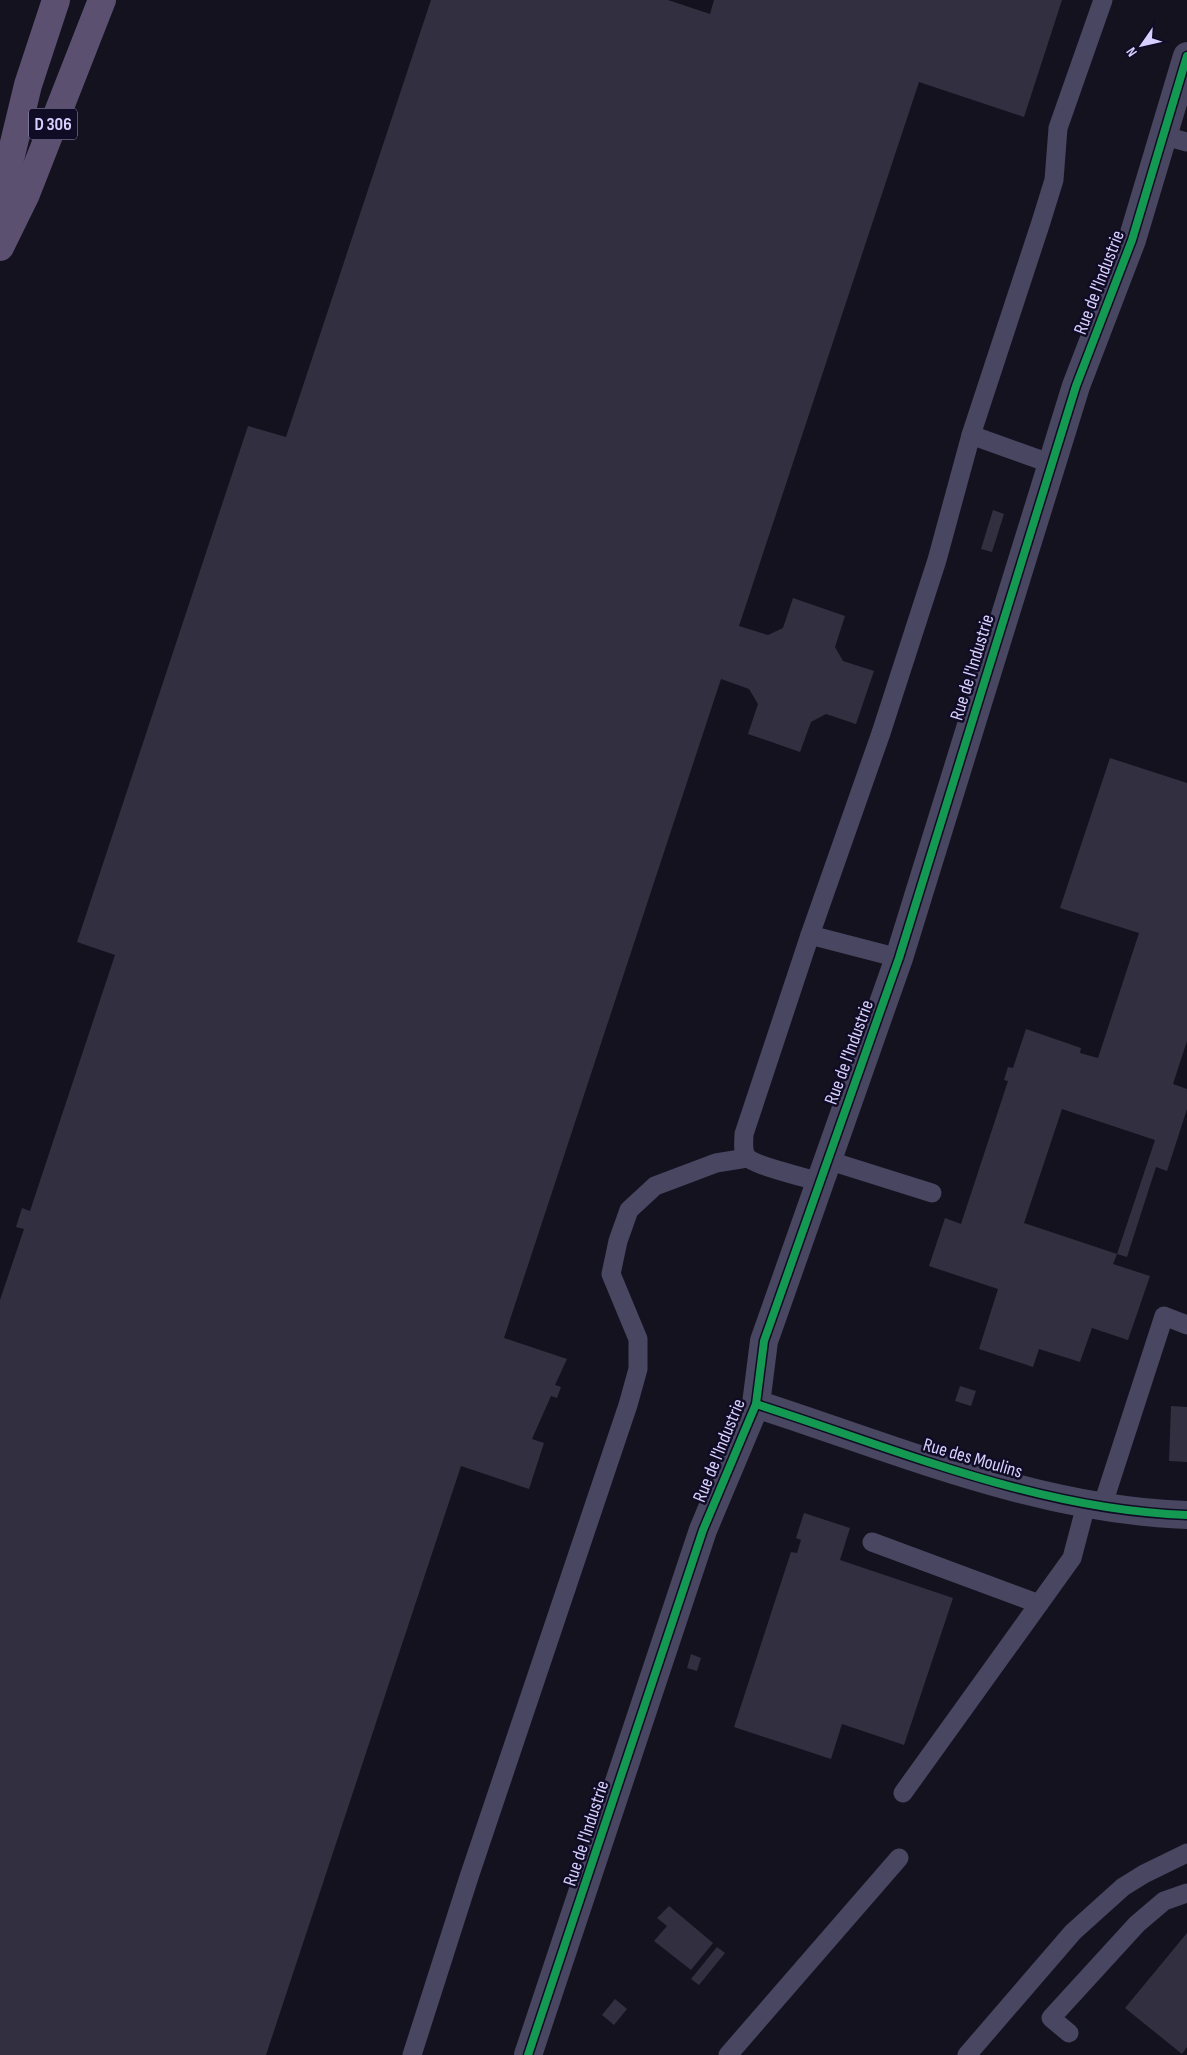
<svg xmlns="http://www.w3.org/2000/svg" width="1187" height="2055" font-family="'Sofia Sans Condensed',sans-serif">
  <rect width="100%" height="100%" fill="#14121f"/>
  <g fill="#322f41">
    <path d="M 431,0 L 668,0 L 710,14 L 714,0 L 1062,0 L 1024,117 L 919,82 L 739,626 L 768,635 L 783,628 L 793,598 L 845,616 L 835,647 L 843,661 L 874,671 L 856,724 L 826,714 L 811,722 L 800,752 L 748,734 L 758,704 L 749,689 L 721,679 L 504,1338 L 567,1359 L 555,1385 L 561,1387 L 557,1398 L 551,1396 L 532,1439 L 544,1443 L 529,1489 L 461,1466 L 266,2055 L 0,2055 L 0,1300 L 24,1229 L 16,1227 L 22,1208 L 30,1211 L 115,955 L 77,942 L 248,426 L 286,437 Z"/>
    <path d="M 993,510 L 1004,514 L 992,552 L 981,549 Z"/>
    <path d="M 1110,758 L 1187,783 L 1187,1041 L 1173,1084 L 1187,1089 L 1187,1109 L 1167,1171 L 1156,1167 L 1127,1257 L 1117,1254 L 1155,1140 L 1062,1109 L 1024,1223 L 1117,1254 L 1113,1264 L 1150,1276 L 1128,1340 L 1092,1328 L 1080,1362 L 1039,1349 L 1033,1367 L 979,1349 L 998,1289 L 929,1266 L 945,1218 L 961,1224 L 1008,1081 L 1004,1080 L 1008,1067 L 1013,1068 L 1026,1029 L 1081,1048 L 1080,1053 L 1098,1058 L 1139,933 L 1060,908 Z"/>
    <path d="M 960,1386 L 976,1391 L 971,1406 L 955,1401 Z"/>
    <path d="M 1171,1406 L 1187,1407 L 1187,1462 L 1169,1461 Z"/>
    <path d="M 804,1513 L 850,1528 L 840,1560 L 953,1598 L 904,1745 L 842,1724 L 831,1759 L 734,1727 L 791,1552 L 797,1553 L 801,1540 L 796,1538 Z"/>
    <path d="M 691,1654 L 701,1658 L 697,1671 L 687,1668 Z"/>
    <path d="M 669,1906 L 713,1943 L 691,1970 L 654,1941 L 667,1926 L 657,1918 Z"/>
    <path d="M 1187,1933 L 1187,2047 L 1182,2054 L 1125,2008 Z"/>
    <path d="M 717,1947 L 725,1953 L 699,1985 L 691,1979 Z"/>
    <path d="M 615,1999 L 627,2009 L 614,2025 L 602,2015 Z"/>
  </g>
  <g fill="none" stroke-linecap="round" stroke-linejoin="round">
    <g stroke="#484660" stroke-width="19">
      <path d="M 1165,136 L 1187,142"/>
      <path d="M 1052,464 L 971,435 L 1041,222 L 1054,180 L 1058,128 L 1103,0"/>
      <path d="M 810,935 L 899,958"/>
      <path d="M 827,1160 L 932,1193"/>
      <path d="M 820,1182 C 807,1178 753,1165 747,1157 C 742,1151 744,1141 744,1134 L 810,935 L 881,733 L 937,560 L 971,435"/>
      <path d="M 1102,1507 L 1164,1316 L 1187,1325"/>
      <path d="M 872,1542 L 1039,1604"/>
      <path d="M 903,1793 L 1072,1558 L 1086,1505"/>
      <path d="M 1069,2033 L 1051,2018 L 1137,1924 L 1164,1901 L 1187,1893"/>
      <path d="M 412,2055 L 469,1877 L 628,1405 L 638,1369 L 638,1339 L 611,1274 L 618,1241 L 629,1210 L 655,1186 L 716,1163 L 747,1158"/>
      <path d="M 728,2055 L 899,1858"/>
      <path d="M 967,2055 L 1073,1932 L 1123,1887 L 1144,1874 L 1187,1853"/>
    </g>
    <g stroke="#484660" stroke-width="28">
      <path d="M 756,1404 C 896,1449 1038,1510 1187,1515"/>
      <path d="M 528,2055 L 703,1530 L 756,1404 L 764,1341 L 899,958 L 1076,386 L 1132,240 L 1187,56"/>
    </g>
    <g stroke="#5c5071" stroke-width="28">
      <path d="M 0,201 L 28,85 L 56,0"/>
      <path d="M 0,247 L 26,194 L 102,0"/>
    </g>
    <defs>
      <g id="cycleway">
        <path d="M 756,1404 C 896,1449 1038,1510 1187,1515"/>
        <path d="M 528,2055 L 703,1530 L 756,1404 L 764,1341 L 899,958 L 1076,386 L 1132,240 L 1187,56"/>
      </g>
    </defs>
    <use href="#cycleway" stroke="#110c25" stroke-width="11"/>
    <use href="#cycleway" stroke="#139951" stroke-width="8"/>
  </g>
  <g text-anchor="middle" stroke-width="5" stroke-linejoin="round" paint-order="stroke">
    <rect fill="#110c25" stroke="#9c95be" stroke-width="1" x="29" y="108.5" width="48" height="31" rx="4"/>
    <g font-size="18" font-weight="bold" fill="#d7d0ff">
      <text x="53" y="130">D 306</text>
    </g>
    <g font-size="19" fill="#d7d0ff" stroke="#110c25">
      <text transform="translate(1098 282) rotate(-69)" y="7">Rue de l'Industrie</text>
      <text transform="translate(971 667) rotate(-73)" y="7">Rue de l'Industrie</text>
      <text transform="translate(848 1052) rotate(-70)" y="7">Rue de l'Industrie</text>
      <text transform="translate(718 1450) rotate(-68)" y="7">Rue de l'Industrie</text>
      <text transform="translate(973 1457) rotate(16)" y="7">Rue des Moulins</text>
      <text transform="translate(585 1833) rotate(-72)" y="7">Rue de l'Industrie</text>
    </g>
  </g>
  <g transform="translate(1142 45) rotate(236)" stroke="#110c25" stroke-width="4" paint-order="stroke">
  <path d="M0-4L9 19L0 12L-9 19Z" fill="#d7d0ff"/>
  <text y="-8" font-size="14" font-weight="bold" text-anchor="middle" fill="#d7d0ff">N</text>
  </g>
</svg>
